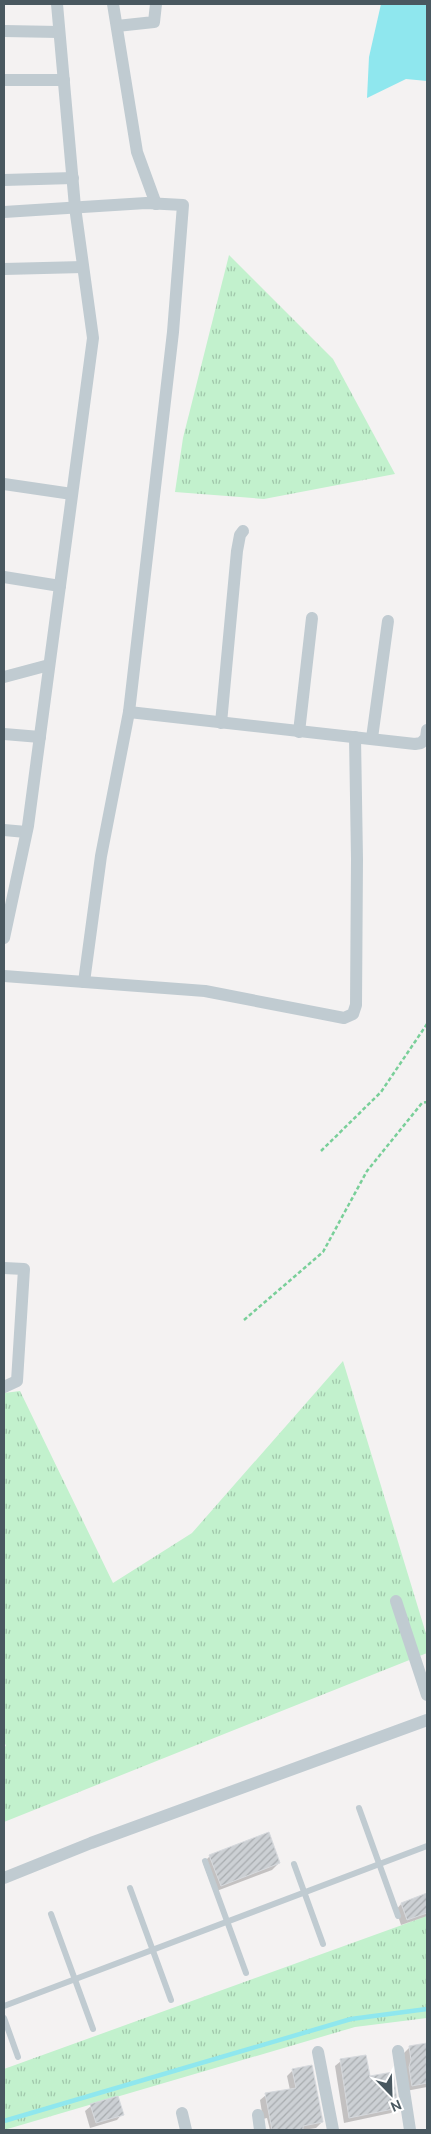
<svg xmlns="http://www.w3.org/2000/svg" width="431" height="2134" font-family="Ubuntu,sans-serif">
  <defs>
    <pattern id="grass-tufts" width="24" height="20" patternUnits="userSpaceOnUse" patternTransform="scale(1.25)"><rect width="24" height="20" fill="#c2f1cd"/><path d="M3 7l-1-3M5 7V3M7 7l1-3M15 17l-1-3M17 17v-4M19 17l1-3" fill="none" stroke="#a0c6aa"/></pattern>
    <pattern id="building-hatch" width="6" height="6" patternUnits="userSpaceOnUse" patternTransform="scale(1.25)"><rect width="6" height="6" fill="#ccd0d4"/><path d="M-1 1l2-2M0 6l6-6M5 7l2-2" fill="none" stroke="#a8acaf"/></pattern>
  </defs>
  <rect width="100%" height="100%" fill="#f4f2f2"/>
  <g fill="url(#grass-tufts)">
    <path d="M 229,255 L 333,359 L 395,474 L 264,499 L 175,492 L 183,438 Z"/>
    <path d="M 343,1361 L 427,1637 L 427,1653 L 4,1822 L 4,1747 L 6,1746 L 4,1741 L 4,1393 L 20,1391 L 113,1583 L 192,1533 Z"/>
    <path d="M 427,1916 L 427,2018 L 355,2027 L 4,2130 L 4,2069 Z"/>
  </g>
  <path fill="#8fe7ee" d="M 381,4 L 427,4 L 427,81 L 406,79 L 367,98 L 369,57 Z"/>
  <g fill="#0003">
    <path d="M 210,1856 L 279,1863 L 272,1870 L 214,1892 L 203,1863 Z"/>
    <path d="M 427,1894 L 427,1916 L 401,1925 L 396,1910 L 401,1904 Z"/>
    <path d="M 427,2044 L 427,2087 L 406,2091 L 404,2053 L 409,2048 Z"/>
    <path d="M 341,2061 L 369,2078 L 397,2108 L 391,2113 L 344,2123 L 335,2066 Z"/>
    <path d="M 293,2070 L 322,2122 L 316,2128 L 303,2130 L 270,2130 L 267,2118 L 263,2119 L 260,2100 L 266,2095 L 290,2090 L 287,2076 Z"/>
    <path d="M 91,2106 L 122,2114 L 117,2120 L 90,2128 L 85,2111 Z"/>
  </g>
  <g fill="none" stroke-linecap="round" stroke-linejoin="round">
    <path stroke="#8fe7ee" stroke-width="4.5" d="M 4,2121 L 351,2019 L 427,2009"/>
  </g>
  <g fill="url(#building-hatch)" stroke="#d6d9dd">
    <path d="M 269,1832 L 280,1863 L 221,1886 L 209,1855 Z"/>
    <path d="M 427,1893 L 427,1913 L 407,1920 L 401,1903 Z"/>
    <path d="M 427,2043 L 427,2083 L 412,2086 L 409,2067 L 411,2060 L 409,2046 Z"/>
    <path d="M 366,2055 L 370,2076 L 393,2072 L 398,2108 L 349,2118 L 340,2059 Z"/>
    <path d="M 312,2065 L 323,2122 L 303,2126 L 303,2130 L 272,2130 L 265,2093 L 296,2088 L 292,2069 Z"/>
    <path d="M 118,2096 L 124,2115 L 96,2123 L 90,2104 Z"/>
  </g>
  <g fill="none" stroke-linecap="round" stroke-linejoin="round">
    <g stroke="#79cf99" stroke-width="2.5" stroke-dasharray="4 2.5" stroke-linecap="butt">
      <path d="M 321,1151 L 381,1092 L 427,1024"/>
      <path d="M 244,1320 L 323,1252 L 367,1171 L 422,1103 L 427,1102"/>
    </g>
    <g stroke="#c0cbd1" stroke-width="6">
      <path d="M 359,1808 L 398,1916"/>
      <path d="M 205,1861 L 246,1973"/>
      <path d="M 294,1864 L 323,1944"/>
      <path d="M 130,1888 L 171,2000"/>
      <path d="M 51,1914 L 93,2029"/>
      <path d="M 4,2006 L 427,1846"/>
      <path d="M 4,2018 L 18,2057"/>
    </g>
    <g stroke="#c0cbd1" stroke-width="12">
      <path d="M 113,4 L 137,152 L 156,204"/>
      <path d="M 117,26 L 154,22 L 156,4"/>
      <path d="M 4,31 L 59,32"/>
      <path d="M 4,80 L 64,80"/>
      <path d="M 4,180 L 73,178"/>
      <path d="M 4,212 L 146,203 L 183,205 L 173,332 L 129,712 L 101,856 L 84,982"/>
      <path d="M 4,269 L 83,267"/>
      <path d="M 4,484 L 72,494"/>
      <path d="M 4,577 L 60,586"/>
      <path d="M 4,677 L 49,665"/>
      <path d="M 129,712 L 415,744 L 421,743 L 426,738 L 427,730"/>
      <path d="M 221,723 L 237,551 L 240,535 L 243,531"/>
      <path d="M 299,732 L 312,618"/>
      <path d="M 4,734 L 40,737"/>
      <path d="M 372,738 L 388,621"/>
      <path d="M 4,830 L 26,832"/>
      <path d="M 4,938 L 28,826 L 93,338 L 75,207 L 57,4"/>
      <path d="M 4,976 L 205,991 L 344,1018 L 353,1014 L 356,1005 L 357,859 L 355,737"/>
      <path d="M 4,1268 L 24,1269 L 17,1381 L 4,1387"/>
      <path d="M 396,1601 L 427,1695"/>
      <path d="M 4,1878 L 91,1843 L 427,1720"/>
      <path d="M 398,2051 L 410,2130"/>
      <path d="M 318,2052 L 333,2130"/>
      <path d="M 182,2113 L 186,2130"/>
      <path d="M 258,2115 L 260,2130"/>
    </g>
  </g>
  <rect width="431" height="2134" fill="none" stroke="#495860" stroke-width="10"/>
  <g transform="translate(391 2094) rotate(157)" stroke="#ffffff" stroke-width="4" paint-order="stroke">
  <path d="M0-4L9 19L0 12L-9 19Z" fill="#495860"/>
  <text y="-8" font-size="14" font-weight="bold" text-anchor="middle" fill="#495860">N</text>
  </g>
</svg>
